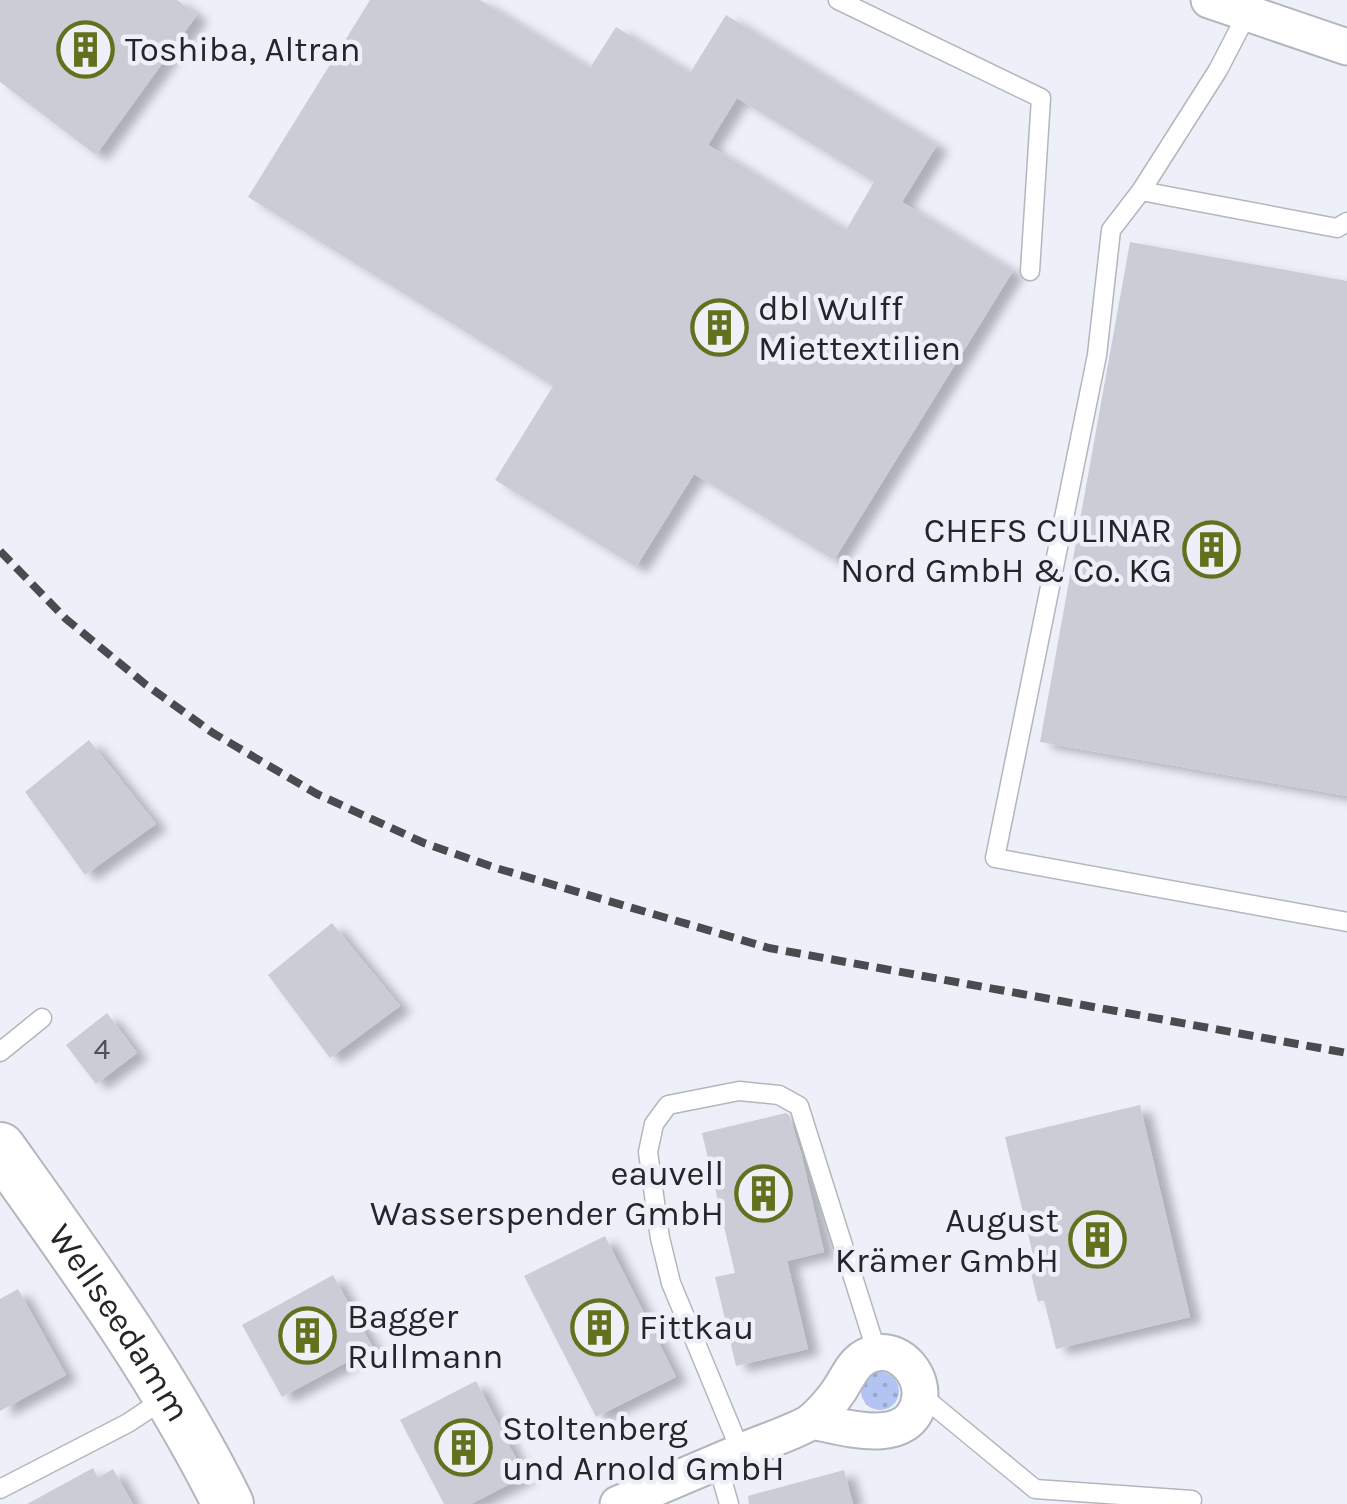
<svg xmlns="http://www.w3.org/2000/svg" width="1347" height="1504" font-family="Karla,sans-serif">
  <defs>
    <pattern id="grass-dots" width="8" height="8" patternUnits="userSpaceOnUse" patternTransform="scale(2.5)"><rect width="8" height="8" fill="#b3c4f2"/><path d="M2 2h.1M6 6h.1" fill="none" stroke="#9aa8d0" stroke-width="1.8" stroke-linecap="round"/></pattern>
    <filter id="shadow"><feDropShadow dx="11" dy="6" stdDeviation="5" flood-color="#0004"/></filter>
  </defs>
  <rect width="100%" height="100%" fill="#edf0f9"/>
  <circle fill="url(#grass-dots)" cx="880" cy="1391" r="19"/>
  <g fill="#cacdd6" fill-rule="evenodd" filter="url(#shadow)">
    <path d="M 0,0 L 177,0 L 197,15 L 96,155 L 0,82 Z"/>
    <path d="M 370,0 L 480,0 L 590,68 L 616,27 L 690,73 L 726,15 L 937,145 L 902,202 L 1013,271 L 834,560 L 694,474 L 636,567 L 495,480 L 553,386 L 248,197 ZM 737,98 L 874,182 L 846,230 L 708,145 Z"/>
    <path d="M 1130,242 L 1347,281 L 1347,796 L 1040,742 Z"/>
    <path d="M 89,740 L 156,824 L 85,875 L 25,792 Z"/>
    <path d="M 332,923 L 400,1006 L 330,1058 L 268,975 Z"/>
    <path d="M 107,1013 L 137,1053 L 96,1084 L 66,1045 Z"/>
    <path d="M 1140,1105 L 1190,1317 L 1056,1349 L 1044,1300 L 1038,1302 L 1027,1257 L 1033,1255 L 1005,1137 Z"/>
    <path d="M 786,1113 L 789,1115 L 801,1153 L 824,1252 L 787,1261 L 808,1349 L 736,1366 L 715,1277 L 735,1273 L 702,1133 Z"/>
    <path d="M 605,1236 L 676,1377 L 596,1417 L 524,1276 Z"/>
    <path d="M 333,1275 L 373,1348 L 282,1397 L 242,1325 Z"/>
    <path d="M 18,1289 L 66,1375 L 0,1411 L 0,1299 Z"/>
    <path d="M 476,1381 L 525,1476 L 471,1504 L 444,1504 L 400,1420 Z"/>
    <path d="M 93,1468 L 98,1478 L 113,1469 L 133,1504 L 27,1504 Z"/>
    <path d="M 844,1470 L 853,1504 L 749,1504 L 748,1496 Z"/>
  </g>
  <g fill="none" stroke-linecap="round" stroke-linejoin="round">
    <defs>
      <g id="lane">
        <path d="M 838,0 L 1041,98 L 1030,271"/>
        <path d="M 1247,14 L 1218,70 L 1141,191 L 1337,228 L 1347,222"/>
        <path d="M 1141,191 L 1111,230 L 1097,355 L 995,858 L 1347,922"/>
        <path d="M 0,1052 L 42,1018"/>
        <path d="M 921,1395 L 1035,1489 L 1192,1500"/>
        <path d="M 741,1452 L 671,1283 L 660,1238 L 648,1152 L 654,1124 L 668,1105 L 739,1091 L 779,1095 L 799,1106 L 877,1353"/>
        <path d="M 717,1462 L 729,1504"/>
        <path d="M 0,1489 L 128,1423 L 164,1399"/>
      </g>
      <g id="street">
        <path d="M 1209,0 L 1347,47"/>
        <path d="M 618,1504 C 661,1486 703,1468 745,1450 C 766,1441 789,1434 809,1423 C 819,1416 833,1400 840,1389 C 850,1374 855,1357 876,1353 C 902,1348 925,1377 919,1402 C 908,1448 844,1427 812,1421"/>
      </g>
      <g id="secondary">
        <path id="s1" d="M 0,1148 C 82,1263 165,1377 228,1504"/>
      </g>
    </defs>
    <use href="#lane" stroke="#b3b6be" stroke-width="21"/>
    <use href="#street" stroke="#b3b6be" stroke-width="39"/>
    <use href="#secondary" stroke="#b3b6be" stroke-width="54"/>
    <use href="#lane" stroke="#fff" stroke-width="18"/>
    <use href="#street" stroke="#fff" stroke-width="35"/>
    <use href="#secondary" stroke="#fff" stroke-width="50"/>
    <path stroke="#494b4f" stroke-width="8" stroke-dasharray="15 8" stroke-linecap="butt" d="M 0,551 L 66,619 L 145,684 L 213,733 L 317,794 L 424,843 L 496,868 L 769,948 L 1347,1053"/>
  </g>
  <defs>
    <symbol id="building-ring" viewBox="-11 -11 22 22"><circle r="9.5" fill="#edf0f9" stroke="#63711e" stroke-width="1.5"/><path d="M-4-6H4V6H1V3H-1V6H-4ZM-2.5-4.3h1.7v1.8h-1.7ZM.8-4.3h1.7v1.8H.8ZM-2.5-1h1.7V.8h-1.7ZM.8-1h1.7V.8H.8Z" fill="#63711e"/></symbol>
  </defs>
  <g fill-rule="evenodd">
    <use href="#building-ring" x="54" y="18" width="63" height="63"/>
    <use href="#building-ring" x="688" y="296" width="63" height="63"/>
    <use href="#building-ring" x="1180" y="518" width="63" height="63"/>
    <use href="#building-ring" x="732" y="1162" width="63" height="63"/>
    <use href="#building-ring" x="1066" y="1208" width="63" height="63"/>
    <use href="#building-ring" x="568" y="1296" width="63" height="63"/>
    <use href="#building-ring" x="276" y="1304" width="63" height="63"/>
    <use href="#building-ring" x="432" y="1416" width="63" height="63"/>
  </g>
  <g text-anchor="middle" stroke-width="9" stroke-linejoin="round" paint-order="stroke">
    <g font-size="30" fill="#4e5054">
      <text x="102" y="1059">4</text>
    </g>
    <g font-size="35" fill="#252629" stroke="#edf0f9" text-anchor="start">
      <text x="125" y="61">Toshiba, Altran</text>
      <text x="758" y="320">dbl Wulff<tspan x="758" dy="40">Miettextilien</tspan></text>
      <text x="1172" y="542" text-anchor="end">CHEFS CULINAR<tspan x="1172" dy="40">Nord GmbH &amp; Co. KG</tspan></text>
      <text x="724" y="1185" text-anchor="end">eauvell<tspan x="724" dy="40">Wasserspender GmbH</tspan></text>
      <text x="1059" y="1232" text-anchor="end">August<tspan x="1059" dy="40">Krämer GmbH</tspan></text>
      <text x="347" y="1328">Bagger<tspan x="347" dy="40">Rullmann</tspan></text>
      <text x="639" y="1339">Fittkau</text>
      <text x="502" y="1440">Stoltenberg<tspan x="502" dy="40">und Arnold GmbH</tspan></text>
    </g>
    <g font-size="35" fill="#252629" stroke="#edf0f9">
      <text dy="12" stroke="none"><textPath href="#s1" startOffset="212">Wellseedamm</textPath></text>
    </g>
  </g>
</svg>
